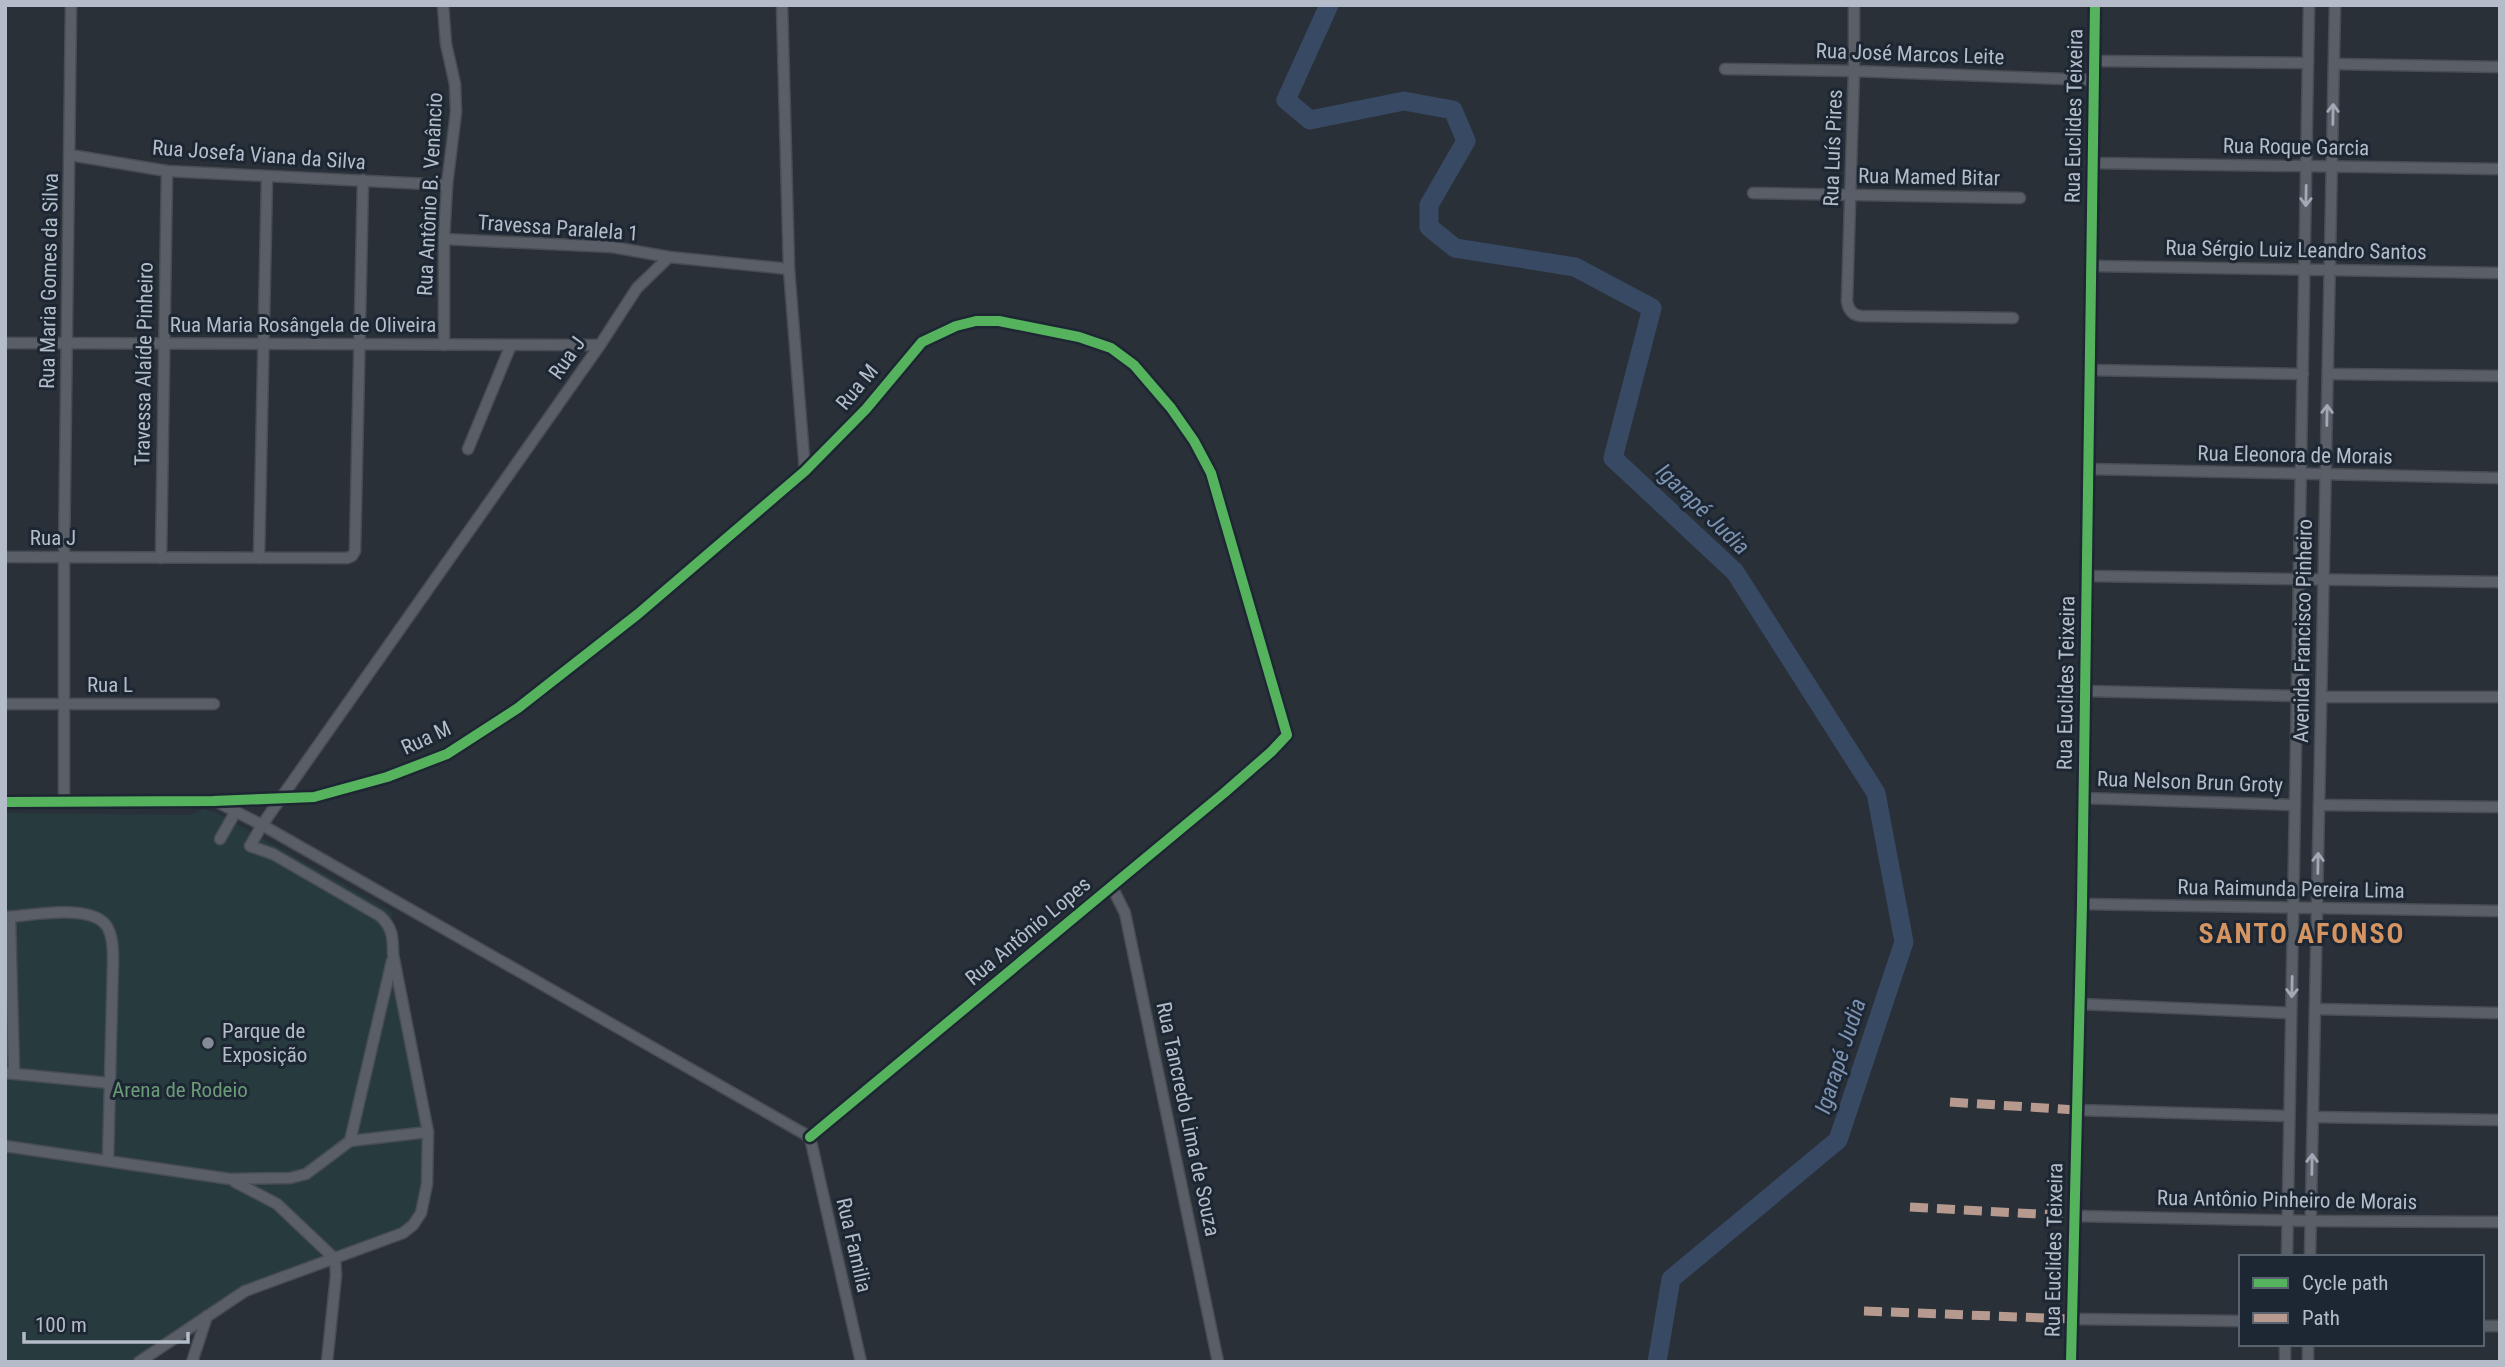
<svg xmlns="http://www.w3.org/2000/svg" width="2505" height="1367" font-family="'Roboto Condensed',sans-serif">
  <rect width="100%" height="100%" fill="#2a3038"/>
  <path fill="#273a3e" d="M 204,809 L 219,814 L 392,912 L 393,954 L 428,1132 L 427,1184 L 413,1225 L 245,1291 L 139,1362 L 5,1362 L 5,813 L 191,815 Z"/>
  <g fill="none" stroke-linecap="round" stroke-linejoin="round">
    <path stroke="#384963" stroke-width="19" d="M 1329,5 L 1286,100 L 1310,120 L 1404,101 L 1453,110 L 1466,141 L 1429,205 L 1429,227 L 1455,248 L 1575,267 L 1652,308 L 1613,458 L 1735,572 L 1876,793 L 1904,942 L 1838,1140 L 1671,1279 L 1657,1362"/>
    <defs>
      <g id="minor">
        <path d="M 443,5 L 446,44 L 455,84 L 456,112 L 447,185 L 444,239 L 444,345"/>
        <path d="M 1854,5 L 1854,71 L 1847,301 C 1848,309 1852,315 1861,316 L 2013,318"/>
        <path d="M 2094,61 L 2308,63"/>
        <path d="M 2334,64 L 2500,67"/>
        <path d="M 1725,69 L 1854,71 L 2094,80"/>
        <path d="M 70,155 L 167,171 L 447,185"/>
        <path d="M 2091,163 L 2500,169"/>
        <path d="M 1753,193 L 2020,198"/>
        <path d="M 444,239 L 612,247 L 669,257 L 789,269 L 782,5"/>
        <path d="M 669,257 L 637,288 L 600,345 L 262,825 L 810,1137"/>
        <path d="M 2091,266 L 2500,273"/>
        <path d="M 789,269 L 805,471"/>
        <path d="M 5,343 L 600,345"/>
        <path d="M 2090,370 L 2303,374"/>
        <path d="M 2328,374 L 2500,376"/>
        <path d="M 468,449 L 511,345"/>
        <path d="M 2088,469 L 2500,478"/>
        <path d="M 5,557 L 347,558 L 352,556 L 355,551 L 363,180"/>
        <path d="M 161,558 L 167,171"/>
        <path d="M 259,558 L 267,177"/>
        <path d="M 2087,576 L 2500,582"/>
        <path d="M 2084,691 L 2297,696"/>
        <path d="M 2321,697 L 2500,697"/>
        <path d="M 5,704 L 214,704"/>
        <path d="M 2083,798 L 2295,805"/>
        <path d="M 64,801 L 64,558 L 71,6"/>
        <path d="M 5,802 L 213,801 L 314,797 L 387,777 L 447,754 L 518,708 L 638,614 L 805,471 L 866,409 L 922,342 L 956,326 L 976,321 L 999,321 L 1079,337 L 1111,348 L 1134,365 L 1171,408 L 1194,441 L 1211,473 L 1287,735 L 1271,752 L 1224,793 L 810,1137"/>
        <path d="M 2319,805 L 2500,807"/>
        <path d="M 220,839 L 236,811"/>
        <path d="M 1112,887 L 1125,913 L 1218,1362"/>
        <path d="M 2082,904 L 2500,911"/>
        <path d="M 5,917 C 30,916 89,903 106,925 C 113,935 113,950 113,962 L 108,1160"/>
        <path d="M 10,917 L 14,1073"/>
        <path d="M 2080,1004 L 2291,1013"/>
        <path d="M 2315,1009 L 2500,1013"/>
        <path d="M 5,1073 L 109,1083"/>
        <path d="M 2076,1110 L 2289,1116"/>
        <path d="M 2313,1117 L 2500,1120"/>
        <path d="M 810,1137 L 861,1362"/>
        <path d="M 350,1141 L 428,1132"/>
        <path d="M 5,1146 L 230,1179 L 290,1178 L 306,1174 L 350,1141 L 392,961"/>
        <path d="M 235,1182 L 277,1204 L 335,1259 L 336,1275 L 327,1362"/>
        <path d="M 2075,1216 L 2311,1221 L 2500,1222"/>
        <path d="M 2287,1257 L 2309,5"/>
        <path d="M 2310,1257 L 2335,5"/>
        <path d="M 2072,1319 L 2241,1321"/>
        <path d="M 2482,1326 L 2500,1326"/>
        <path d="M 139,1362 L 245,1291 L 403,1233 L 413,1225 L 421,1213 L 427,1184 L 428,1132 L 393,954 C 393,938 393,928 380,916 L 273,854 L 250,846 L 262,825 L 217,802"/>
        <path d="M 192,1362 L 207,1316"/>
        <path d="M 2071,1362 L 2082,904 L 2095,5"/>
        <path d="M 2285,1362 L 2285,1344"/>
        <path d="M 2308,1362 L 2308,1344"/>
      </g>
    </defs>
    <use href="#minor" stroke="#484c53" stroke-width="13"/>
    <use href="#minor" stroke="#5a5e66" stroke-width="10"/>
    <g stroke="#b69a8f" stroke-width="9" stroke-dasharray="18 9" stroke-linecap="butt">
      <path d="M 1950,1102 L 2076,1110"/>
      <path d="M 1910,1207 L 2075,1216"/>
      <path d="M 1864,1311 L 2072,1319"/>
    </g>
    <defs>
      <g id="cycleway">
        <path d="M 5,802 L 213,801 L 314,797 L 387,777 L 447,754 L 518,708 L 638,614 L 805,471 L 866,409 L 922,342 L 956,326 L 976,321 L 999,321 L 1079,337 L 1111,348 L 1134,365 L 1171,408 L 1194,441 L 1211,473 L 1287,735 L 1271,752 L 1224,793 L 810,1137"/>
        <path d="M 2071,1362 L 2082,904 L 2095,5"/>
      </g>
    </defs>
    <use href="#cycleway" stroke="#1d2633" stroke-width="15"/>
    <use href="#cycleway" stroke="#56b35d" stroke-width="10"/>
  </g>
  <defs><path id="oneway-shaft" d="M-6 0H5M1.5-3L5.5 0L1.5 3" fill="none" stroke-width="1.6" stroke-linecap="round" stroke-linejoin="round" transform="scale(1.75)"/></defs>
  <g stroke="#a2a9b5">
    <use href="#oneway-shaft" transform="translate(2333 114) rotate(-89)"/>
    <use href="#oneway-shaft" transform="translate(2306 196) rotate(91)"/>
    <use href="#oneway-shaft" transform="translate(2327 415) rotate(-89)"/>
    <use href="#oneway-shaft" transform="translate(2318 863) rotate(-89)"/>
    <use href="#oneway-shaft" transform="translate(2292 987) rotate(91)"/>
    <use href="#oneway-shaft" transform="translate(2312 1164) rotate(-89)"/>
  </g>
  <circle fill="#848b96" stroke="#1d2633" stroke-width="2.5" cx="208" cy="1043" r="7"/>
  <g text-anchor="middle" stroke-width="6" stroke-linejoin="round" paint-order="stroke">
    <g font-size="21" fill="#b4bcc9" stroke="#1d2633">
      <text transform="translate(1910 54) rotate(2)" y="7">Rua José Marcos Leite</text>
      <text transform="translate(2074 116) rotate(-89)" y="7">Rua Euclides Teixeira</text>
      <text transform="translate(2296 147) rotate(1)" y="7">Rua Roque Garcia</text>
      <text transform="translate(1833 148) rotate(-88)" y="7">Rua Luís Pires</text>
      <text transform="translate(259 155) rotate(4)" y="7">Rua Josefa Viana da Silva</text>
      <text transform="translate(1929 177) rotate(1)" y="7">Rua Mamed Bitar</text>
      <text transform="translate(430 194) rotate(-87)" y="7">Rua Antônio B. Venâncio</text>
      <text transform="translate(558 228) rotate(4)" y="7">Travessa Paralela 1</text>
      <text transform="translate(2296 250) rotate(1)" y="7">Rua Sérgio Luiz Leandro Santos</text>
      <text transform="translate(49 281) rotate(-89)" y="7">Rua Maria Gomes da Silva</text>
      <text x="303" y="332">Rua Maria Rosângela de Oliveira</text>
      <text transform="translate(567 358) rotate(-55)" y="7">Rua J</text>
      <text transform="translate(144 364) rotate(-89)" y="7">Travessa Alaíde Pinheiro</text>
      <text transform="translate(857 387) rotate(-50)" y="7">Rua M</text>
      <text transform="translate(2295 455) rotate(1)" y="7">Rua Eleonora de Morais</text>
      <text x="53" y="545">Rua J</text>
      <text transform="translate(2303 631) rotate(-89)" y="7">Avenida Francisco Pinheiro</text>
      <text transform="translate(2066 683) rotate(-89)" y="7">Rua Euclides Teixeira</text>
      <text x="110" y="692">Rua L</text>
      <text transform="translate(426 738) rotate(-25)" y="7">Rua M</text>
      <text transform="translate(2190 782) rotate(2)" y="7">Rua Nelson Brun Groty</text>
      <text transform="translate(2291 889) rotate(1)" y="7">Rua Raimunda Pereira Lima</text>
      <text transform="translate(1028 931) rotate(-40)" y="7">Rua Antônio Lopes</text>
      <text transform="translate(1188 1119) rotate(78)" y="7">Rua Tancredo Lima de Souza</text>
      <text transform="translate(2287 1200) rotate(1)" y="7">Rua Antônio Pinheiro de Morais</text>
      <text transform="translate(854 1245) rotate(77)" y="7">Rua Familia</text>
      <text transform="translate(2054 1250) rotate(-89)" y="7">Rua Euclides Teixeira</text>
    </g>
    <g font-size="21" fill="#b4bcc9" stroke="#1d2633" text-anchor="start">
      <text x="222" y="1038">Parque de<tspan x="222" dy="24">Exposição</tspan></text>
    </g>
    <g font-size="21" fill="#6b9a76" stroke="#1d2633">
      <text x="180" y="1097">Arena de Rodeio</text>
    </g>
    <g font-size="23" font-style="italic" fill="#7c92b1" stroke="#1d2633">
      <text transform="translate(1703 509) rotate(44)" y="8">Igarapé Judia</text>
      <text transform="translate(1840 1056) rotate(-72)" y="8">Igarapé Judia</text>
    </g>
    <g font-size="28" font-weight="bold" letter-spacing="2" fill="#d59563" stroke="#1d2633">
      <text x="2302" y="943">SANTO AFONSO</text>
    </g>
  </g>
  <rect width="2505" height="1367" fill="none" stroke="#b4bcc9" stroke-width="14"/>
  <rect x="2239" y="1255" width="245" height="91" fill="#1d2633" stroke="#59626f" stroke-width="2"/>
  <rect x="2253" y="1278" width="35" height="10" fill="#56b35d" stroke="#59626f" stroke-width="2"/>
  <text x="2302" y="1290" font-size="21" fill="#b4bcc9">Cycle path</text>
  <rect x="2253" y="1313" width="35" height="10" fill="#b69a8f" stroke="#59626f" stroke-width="2"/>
  <text x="2302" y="1325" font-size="21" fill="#b4bcc9">Path</text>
  <path d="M24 1332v10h164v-10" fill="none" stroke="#b4bcc9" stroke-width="3.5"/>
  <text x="35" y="1332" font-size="21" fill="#b4bcc9" stroke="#1d2633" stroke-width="5" paint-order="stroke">100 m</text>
</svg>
